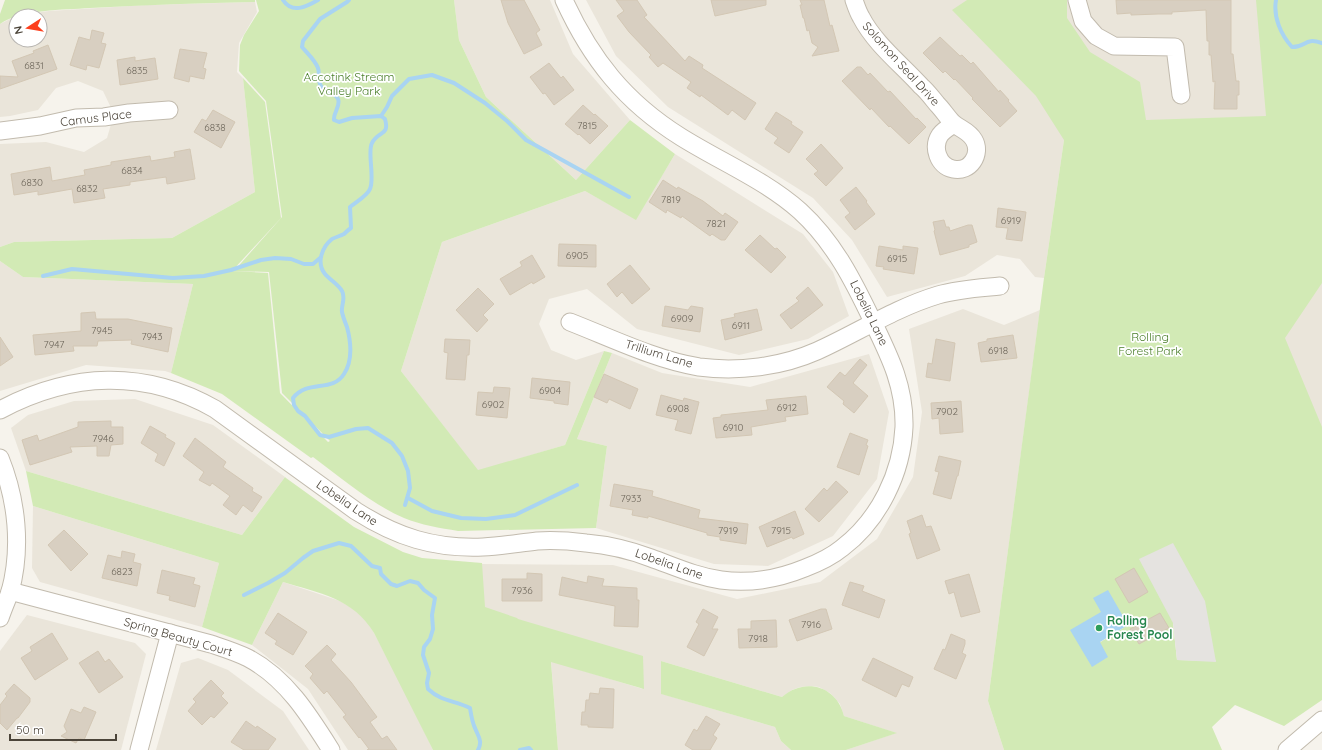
<svg xmlns="http://www.w3.org/2000/svg" width="1322" height="750" font-family="Quicksand,sans-serif">
  <rect width="100%" height="100%" fill="#f6f3ec"/>
  <g fill="#eae5da" fill-rule="evenodd">
    <path d="M 454,0 L 550,0 L 573,54 L 630,120 L 576,180 L 486,97 L 459,40 Z"/>
    <path d="M 586,0 L 1322,0 L 1322,431 L 1064,140 L 1044,278 L 1035,277 L 1020,259 L 997,255 L 965,276 L 887,297 L 852,240 L 813,198 L 668,107 L 616,56 Z"/>
    <path d="M 255,2 L 257,12 L 239,43 L 237,72 L 243,78 L 255,192 L 172,238 L 14,242 L 0,247 L 0,144 L 46,142 L 84,152 L 107,138 L 114,114 L 103,91 L 78,81 L 56,88 L 38,110 L 10,116 L 0,117 L 0,24 L 18,15 L 49,11 L 147,5 ZM 16,16 L 40,16 L 40,40 L 16,40 Z"/>
    <path d="M 675,154 L 803,234 L 833,272 L 849,316 L 808,339 L 739,355 L 637,329 L 587,289 L 549,299 L 539,324 L 551,350 L 576,360 L 604,351 L 565,445 L 478,471 L 401,371 L 442,242 L 585,191 L 636,219 Z"/>
    <path d="M 0,261 L 23,277 L 193,284 L 171,373 L 165,371 L 86,365 L 0,391 Z"/>
    <path d="M 963,309 L 1004,325 L 1040,310 L 988,701 L 1004,750 L 846,750 L 896,733 L 844,716 L 840,704 L 834,697 L 830,693 L 819,687 L 812,686 L 800,687 L 792,690 L 782,697 L 661,661 L 662,694 L 775,727 L 781,741 L 791,750 L 558,750 L 551,661 L 643,689 L 516,619 L 483,608 L 480,564 L 613,565 L 737,599 L 820,582 L 877,539 L 913,477 L 922,412 L 909,329 Z"/>
    <path d="M 612,353 L 662,373 L 750,387 L 869,354 L 889,412 L 877,479 L 833,536 L 768,566 L 714,564 L 596,528 L 607,446 L 577,439 Z"/>
    <path d="M 135,399 L 213,425 L 285,477 L 242,535 L 26,471 L 11,428 L 28,415 L 74,401 Z"/>
    <path d="M 33,506 L 219,563 L 202,627 L 40,582 L 32,568 Z"/>
    <path d="M 283,582 L 340,601 L 355,610 L 368,623 L 374,633 L 406,694 L 433,750 L 348,750 L 308,689 L 252,645 Z"/>
    <path d="M 27,615 L 135,643 L 146,654 L 121,750 L 0,750 L 0,651 Z"/>
    <path d="M 198,658 L 228,670 L 283,711 L 309,750 L 156,750 L 181,663 Z"/>
  </g>
  <g fill="#d2eab5" fill-rule="evenodd">
    <path d="M 5,0 L 255,0 L 255,2 C 200,3 145,5 90,8 C 63,10 22,9 0,24 L 0,14 Z"/>
    <path d="M 256,0 L 454,0 L 459,40 L 486,97 L 576,180 L 630,120 L 675,154 L 636,220 L 585,191 L 442,242 L 401,371 L 478,470 L 565,445 L 604,351 L 612,353 L 577,439 L 607,446 L 596,528 L 458,531 C 440,528 421,525 404,518 C 373,505 340,477 313,457 L 311,458 L 222,394 L 171,373 L 193,284 L 23,277 L 0,261 L 0,247 L 14,242 L 172,238 L 255,192 L 243,78 L 265,102 L 281,218 L 232,271 L 268,273 L 280,393 L 328,442 L 330,441 L 282,393 L 269,272 L 234,271 L 282,217 L 266,101 L 239,71 L 240,45 L 244,35 L 259,11 Z"/>
    <path d="M 967,0 L 1067,0 L 1067,18 L 1090,52 L 1140,82 L 1146,120 L 1266,116 L 1256,0 L 1322,0 L 1322,283 L 1285,338 L 1322,427 L 1322,700 L 1284,726 L 1235,705 L 1212,727 L 1222,750 L 1004,750 L 988,701 L 1044,278 L 1064,140 L 1036,96 L 952,10 ZM 1101,612 L 1128,625 L 1099,643 ZM 1173,623 L 1216,661 L 1177,660 Z"/>
    <path d="M 26,471 L 242,535 L 285,477 L 286,478 L 354,527 L 403,552 L 422,558 L 482,563 L 485,607 L 517,618 L 518,619 L 643,656 L 644,689 L 551,662 L 558,750 L 433,750 L 374,633 C 353,598 319,593 283,582 L 252,645 L 202,627 L 219,563 L 33,506 Z"/>
    <path d="M 661,661 L 782,697 C 805,677 837,686 844,716 L 897,733 L 846,750 L 791,750 L 781,741 L 775,727 L 661,694 Z"/>
  </g>
  <path fill="#e5e3e0" d="M 1173,543 L 1205,601 L 1216,662 L 1177,660 L 1173,623 L 1139,559 Z"/>
  <path fill="#a9d4f2" d="M 1108,590 L 1128,625 L 1100,642 L 1108,657 L 1092,667 L 1070,630 L 1101,612 L 1093,598 Z"/>
  <g fill="none" stroke-linecap="round" stroke-linejoin="round">
    <g stroke="#a9d4f2" stroke-width="4">
      <path d="M 283,0 C 292,14 306,7 318,0"/>
      <path d="M 349,0 L 347,2 L 320,19 L 303,41 L 302,47 C 308,54 315,60 318,68 C 320,73 317,80 321,86 C 325,92 335,92 338,99 C 341,106 333,113 334,120 L 339,122 L 352,118 L 381,116 L 385,119 C 390,136 378,131 372,143 C 367,152 375,177 370,189 C 367,196 356,202 350,207 L 351,228 C 348,230 346,232 344,234 C 340,236 336,237 332,239 C 322,247 316,263 325,274 C 330,280 338,284 342,291 C 346,298 341,305 342,312 C 343,317 345,322 347,327 C 351,342 353,360 344,374 C 332,393 308,379 293,398 L 294,405 L 298,411 L 305,416 L 320,435 L 329,437 L 356,429 L 368,428 L 392,443 L 402,456 L 408,471 L 410,488 L 405,505"/>
      <path d="M 1276,0 C 1273,17 1281,35 1292,47 C 1307,47 1304,37 1322,43"/>
      <path d="M 381,116 L 387,107 L 392,96 L 409,79 L 432,75 L 454,83 L 485,103 L 507,121 L 526,140 L 629,197"/>
      <path d="M 43,276 L 72,269 L 173,278 L 204,276 L 231,270 L 261,260 L 275,258 L 291,259 L 304,264 L 313,264 L 320,258"/>
      <path d="M 408,498 L 432,511 L 461,518 L 486,519 L 515,515 L 577,485"/>
      <path d="M 244,595 L 268,583 L 285,573 L 303,558 L 313,551 L 339,543 L 351,546 L 372,566 L 380,568 L 381,574 L 391,584 L 397,586 L 410,581 L 418,583 L 424,590 L 435,598 L 432,615 L 433,629 L 430,639 L 424,647 L 423,655 L 429,673 L 427,683 L 428,689 C 442,702 454,700 470,708 C 471,714 472,722 475,728 C 478,736 483,741 478,750"/>
      <path d="M 520,750 L 529,748 L 531,750"/>
    </g>
  </g>
  <g fill="#d8cfc1" stroke="#d3c7b4">
    <path d="M 501,0 L 524,0 L 540,30 L 536,33 L 542,45 L 524,54 L 508,23 Z"/>
    <path d="M 616,0 L 637,0 L 647,15 L 644,17 L 685,61 L 689,56 L 703,65 L 702,68 L 756,103 L 745,120 L 732,110 L 728,115 L 701,95 L 700,97 L 687,88 L 691,82 L 663,63 L 658,67 L 649,57 L 651,55 L 629,32 L 617,16 L 624,11 Z"/>
    <path d="M 711,0 L 766,0 L 766,5 L 715,16 Z"/>
    <path d="M 800,0 L 824,0 L 830,26 L 832,25 L 839,51 L 812,56 L 818,47 L 812,43 L 809,30 L 807,31 L 804,18 L 803,18 L 800,5 L 802,5 Z"/>
    <path d="M 1116,0 L 1231,0 L 1231,54 L 1233,54 L 1236,81 L 1239,81 L 1239,95 L 1237,95 L 1237,109 L 1214,109 L 1215,81 L 1213,82 L 1211,55 L 1209,55 L 1209,41 L 1207,41 L 1206,10 L 1172,12 L 1172,14 L 1158,14 L 1131,15 L 1131,13 L 1117,14 Z"/>
    <path d="M 92,30 L 104,33 L 101,43 L 106,44 L 99,68 L 87,65 L 86,70 L 70,65 L 79,37 L 90,40 Z"/>
    <path d="M 940,37 L 960,56 L 962,55 L 971,64 L 973,62 L 999,92 L 1000,90 L 1009,100 L 1008,101 L 1017,111 L 1000,127 L 972,99 L 973,98 L 955,79 L 954,80 L 945,71 L 943,73 L 923,53 Z"/>
    <path d="M 48,45 L 57,69 L 0,89 L 0,76 L 18,77 L 12,61 L 34,53 L 33,51 Z"/>
    <path d="M 180,49 L 207,53 L 203,68 L 206,69 L 204,79 L 190,76 L 189,82 L 174,78 Z"/>
    <path d="M 135,57 L 135,61 L 155,58 L 158,79 L 120,85 L 117,60 Z"/>
    <path d="M 549,63 L 561,78 L 563,76 L 574,90 L 554,105 L 545,93 L 543,94 L 530,77 Z"/>
    <path d="M 857,67 L 861,67 L 868,75 L 870,73 L 888,92 L 890,91 L 916,119 L 917,118 L 926,127 L 909,144 L 890,126 L 889,127 L 871,108 L 870,110 L 842,81 Z"/>
    <path d="M 583,105 L 594,115 L 595,114 L 608,126 L 590,144 L 579,134 L 578,135 L 565,124 Z"/>
    <path d="M 213,110 L 235,122 L 221,148 L 194,132 L 202,119 L 206,121 Z"/>
    <path d="M 776,112 L 792,122 L 791,124 L 803,132 L 789,153 L 774,143 L 778,138 L 765,129 Z"/>
    <path d="M 821,144 L 843,168 L 826,186 L 814,174 L 818,171 L 806,159 Z"/>
    <path d="M 190,149 L 195,179 L 167,184 L 166,177 L 130,182 L 130,185 L 103,189 L 105,198 L 74,203 L 72,189 L 38,195 L 38,191 L 14,195 L 11,174 L 50,167 L 52,181 L 85,175 L 84,170 L 111,165 L 111,162 L 150,156 L 151,161 L 175,157 L 174,152 Z"/>
    <path d="M 663,180 L 677,189 L 678,187 L 703,201 L 723,216 L 725,213 L 738,222 L 725,240 L 721,240 L 712,234 L 710,236 L 682,216 L 681,218 L 667,210 L 666,213 L 649,202 Z"/>
    <path d="M 856,187 L 867,201 L 866,202 L 875,214 L 855,230 L 845,217 L 850,213 L 840,200 Z"/>
    <path d="M 998,208 L 1026,212 L 1022,241 L 1006,239 L 1008,228 L 996,227 Z"/>
    <path d="M 944,220 L 946,227 L 949,227 L 950,231 L 968,225 L 972,225 L 977,242 L 969,245 L 969,247 L 940,255 L 934,231 L 935,230 L 933,222 Z"/>
    <path d="M 760,235 L 775,249 L 777,248 L 786,257 L 771,273 L 745,250 Z"/>
    <path d="M 559,244 L 596,245 L 596,267 L 558,266 Z"/>
    <path d="M 879,246 L 903,250 L 903,246 L 918,248 L 914,274 L 883,269 L 884,267 L 876,266 Z"/>
    <path d="M 532,255 L 545,277 L 533,284 L 532,282 L 510,295 L 500,279 L 522,266 L 520,262 Z"/>
    <path d="M 630,265 L 650,289 L 632,304 L 622,292 L 617,297 L 607,284 Z"/>
    <path d="M 808,287 L 823,305 L 791,329 L 780,315 L 799,301 L 796,298 Z"/>
    <path d="M 478,288 L 494,304 L 483,315 L 488,320 L 477,332 L 456,310 Z"/>
    <path d="M 665,306 L 688,310 L 691,306 L 703,308 L 700,332 L 662,326 Z"/>
    <path d="M 757,309 L 762,330 L 725,340 L 721,320 L 735,317 L 734,314 Z"/>
    <path d="M 95,312 L 96,319 L 128,319 L 172,328 L 168,352 L 131,344 L 132,340 L 98,341 L 97,346 L 73,346 L 74,351 L 35,355 L 33,335 L 81,331 L 81,313 Z"/>
    <path d="M 1013,335 L 1017,358 L 981,362 L 978,343 L 987,341 L 987,339 Z"/>
    <path d="M 0,337 L 13,357 L 0,366 Z"/>
    <path d="M 445,339 L 470,340 L 469,355 L 467,355 L 465,380 L 446,379 L 448,353 L 444,352 Z"/>
    <path d="M 936,339 L 955,343 L 950,381 L 926,377 L 928,363 L 932,364 Z"/>
    <path d="M 860,359 L 867,365 L 853,383 L 868,396 L 854,413 L 843,404 L 844,401 L 827,387 L 840,372 L 845,376 Z"/>
    <path d="M 604,374 L 638,389 L 630,409 L 609,399 L 607,403 L 594,397 Z"/>
    <path d="M 532,378 L 570,382 L 568,405 L 554,403 L 554,401 L 530,398 Z"/>
    <path d="M 494,387 L 510,388 L 507,418 L 476,415 L 478,392 L 493,393 Z"/>
    <path d="M 661,395 L 683,401 L 684,398 L 699,402 L 691,434 L 675,430 L 678,420 L 656,415 Z"/>
    <path d="M 806,396 L 808,414 L 785,417 L 786,421 L 751,427 L 752,435 L 716,438 L 713,418 L 721,417 L 721,415 L 768,410 L 766,400 Z"/>
    <path d="M 961,401 L 963,432 L 940,434 L 939,418 L 932,419 L 931,403 Z"/>
    <path d="M 111,421 L 111,427 L 123,427 L 123,444 L 111,445 L 109,456 L 97,456 L 97,446 L 70,447 L 72,452 L 30,465 L 22,440 L 37,435 L 39,441 L 78,427 L 78,422 Z"/>
    <path d="M 150,426 L 166,435 L 165,437 L 175,443 L 164,466 L 155,461 L 158,454 L 141,443 Z"/>
    <path d="M 850,433 L 868,440 L 866,445 L 868,446 L 859,475 L 837,467 Z"/>
    <path d="M 195,438 L 226,462 L 223,467 L 253,488 L 252,491 L 262,497 L 252,512 L 243,505 L 236,515 L 223,505 L 230,496 L 212,483 L 210,486 L 199,480 L 204,472 L 183,456 Z"/>
    <path d="M 939,456 L 961,461 L 958,476 L 957,476 L 951,499 L 933,494 L 939,472 L 935,471 Z"/>
    <path d="M 836,481 L 848,492 L 819,522 L 805,509 L 824,488 L 827,491 Z"/>
    <path d="M 614,484 L 653,491 L 652,496 L 700,510 L 698,518 L 748,524 L 746,544 L 720,540 L 720,537 L 707,535 L 707,533 L 648,516 L 648,518 L 632,515 L 633,510 L 610,506 Z"/>
    <path d="M 795,511 L 804,534 L 793,539 L 792,537 L 767,547 L 759,527 Z"/>
    <path d="M 922,515 L 926,527 L 931,526 L 940,550 L 917,559 L 909,534 L 911,533 L 907,521 Z"/>
    <path d="M 64,530 L 88,554 L 71,571 L 48,545 Z"/>
    <path d="M 122,551 L 135,554 L 133,562 L 141,564 L 137,586 L 102,578 L 108,555 L 121,558 Z"/>
    <path d="M 1134,568 L 1148,592 L 1129,603 L 1115,579 Z"/>
    <path d="M 162,570 L 195,578 L 193,584 L 200,586 L 195,607 L 169,600 L 170,596 L 157,593 Z"/>
    <path d="M 527,573 L 542,574 L 542,601 L 502,601 L 502,579 L 527,579 Z"/>
    <path d="M 969,574 L 980,612 L 961,617 L 954,592 L 949,594 L 945,581 Z"/>
    <path d="M 588,576 L 604,579 L 602,586 L 637,588 L 637,600 L 639,600 L 638,627 L 614,626 L 615,606 L 559,595 L 562,577 L 587,583 Z"/>
    <path d="M 850,582 L 864,586 L 862,591 L 885,600 L 879,618 L 842,605 Z"/>
    <path d="M 703,609 L 718,617 L 712,629 L 718,629 L 704,656 L 687,647 L 699,624 L 696,622 Z"/>
    <path d="M 821,609 L 826,609 L 832,629 L 797,641 L 789,620 Z"/>
    <path d="M 278,613 L 307,632 L 293,655 L 275,644 L 277,641 L 265,633 Z"/>
    <path d="M 1160,613 L 1169,628 L 1139,644 L 1130,629 Z"/>
    <path d="M 776,620 L 777,647 L 739,648 L 738,629 L 751,629 L 751,621 Z"/>
    <path d="M 52,633 L 68,659 L 35,680 L 21,658 L 32,651 L 30,647 Z"/>
    <path d="M 951,634 L 965,640 L 965,644 L 962,653 L 966,655 L 956,679 L 934,669 L 943,649 L 945,650 Z"/>
    <path d="M 327,645 L 336,654 L 331,660 L 351,682 L 377,717 L 370,722 L 382,739 L 387,736 L 397,750 L 367,750 L 369,749 L 360,737 L 359,738 L 343,717 L 346,715 L 327,691 L 324,694 L 310,678 L 313,674 L 305,666 Z"/>
    <path d="M 98,651 L 105,662 L 109,659 L 123,677 L 99,693 L 79,663 Z"/>
    <path d="M 873,658 L 913,677 L 909,687 L 902,684 L 896,697 L 862,680 Z"/>
    <path d="M 211,680 L 224,693 L 221,696 L 228,703 L 214,718 L 211,716 L 202,725 L 188,711 L 196,702 L 193,699 Z"/>
    <path d="M 14,684 L 30,698 L 30,702 L 18,718 L 17,718 L 7,730 L 0,723 L 0,705 L 7,696 L 5,694 Z"/>
    <path d="M 600,688 L 614,689 L 613,728 L 588,727 L 588,725 L 581,725 L 582,712 L 585,712 L 586,700 L 589,700 L 590,693 L 599,694 Z"/>
    <path d="M 84,707 L 96,712 L 84,740 L 79,738 L 76,743 L 61,736 L 67,732 L 64,726 L 71,709 L 81,713 Z"/>
    <path d="M 706,716 L 720,724 L 713,735 L 717,738 L 710,750 L 693,750 L 685,745 L 694,729 L 697,731 Z"/>
    <path d="M 246,721 L 256,728 L 257,726 L 276,739 L 268,750 L 244,750 L 231,742 Z"/>
  </g>
  <g fill="none" stroke-linecap="round" stroke-linejoin="round">
    <defs>
      <g id="minor">
        <path d="M 854,0 C 856,6 858,12 861,17 C 875,44 901,64 921,86 C 927,91 932,98 937,104 C 943,110 947,117 953,123 C 960,129 969,131 974,140 C 982,154 970,173 953,169 C 938,166 932,147 940,135 C 943,131 949,127 954,124"/>
        <path d="M 1077,0 L 1083,21 L 1096,36 L 1114,46 L 1175,47 L 1181,95"/>
        <path d="M 0,131 L 40,126 L 76,118 L 104,117 L 129,113 L 169,110"/>
        <path d="M 570,322 C 611,338 656,360 699,367 C 738,372 781,367 817,351 C 857,333 895,308 938,295 C 958,289 979,288 1000,286"/>
        <path d="M 0,410 C 71,372 145,369 215,409 L 356,511 C 397,537 434,549 483,547 C 501,546 519,543 537,541 C 553,540 570,541 586,543 C 609,545 630,550 651,558 C 676,567 695,576 721,580 C 750,584 778,579 805,568 C 818,563 831,557 842,548 C 879,520 902,473 904,427 C 905,387 890,357 873,322 C 854,282 834,242 800,211 C 765,180 721,162 681,137 C 625,102 591,59 564,0"/>
        <path d="M 0,458 C 17,500 22,548 10,592 C 7,600 3,609 0,618"/>
        <path d="M 10,591 L 211,644 C 223,648 236,652 248,658 C 286,678 309,715 331,750"/>
        <path d="M 139,750 L 170,633"/>
        <path d="M 1287,750 L 1322,720"/>
      </g>
    </defs>
    <use href="#minor" stroke="#c2bbae" stroke-width="19"/>
    <use href="#minor" stroke="#fff" stroke-width="17"/>
  </g>
  <circle fill="#2e9e5b" stroke="#fff" stroke-width="1.5" cx="1099" cy="628" r="4"/>
  <g text-anchor="middle" stroke-width="3.5" stroke-linejoin="round" paint-order="stroke">
    <g font-size="10" fill="#6e675b">
      <text x="34" y="69">6831</text>
      <text x="137" y="74">6835</text>
      <text x="587" y="129">7815</text>
      <text x="215" y="131">6838</text>
      <text x="132" y="174">6834</text>
      <text x="32" y="186">6830</text>
      <text x="87" y="192">6832</text>
      <text x="671" y="203">7819</text>
      <text x="1011" y="224">6919</text>
      <text x="716" y="227">7821</text>
      <text x="577" y="259">6905</text>
      <text x="897" y="262">6915</text>
      <text x="682" y="322">6909</text>
      <text x="741" y="329">6911</text>
      <text x="102" y="334">7945</text>
      <text x="152" y="340">7943</text>
      <text x="54" y="348">7947</text>
      <text x="998" y="354">6918</text>
      <text x="550" y="394">6904</text>
      <text x="493" y="408">6902</text>
      <text x="787" y="411">6912</text>
      <text x="678" y="412">6908</text>
      <text x="947" y="415">7902</text>
      <text x="733" y="431">6910</text>
      <text x="103" y="442">7946</text>
      <text x="631" y="502">7933</text>
      <text x="728" y="534">7919</text>
      <text x="781" y="534">7915</text>
      <text x="122" y="575">6823</text>
      <text x="522" y="594">7936</text>
      <text x="811" y="628">7916</text>
      <text x="758" y="642">7918</text>
    </g>
    <g font-size="12" fill="#4b4439" stroke="#fff">
      <text transform="translate(901 64) rotate(48)" y="4">Solomon Seal Drive</text>
      <text transform="translate(96 118) rotate(-7)" y="4">Camus Place</text>
      <text transform="translate(869 313) rotate(64)" y="4">Lobelia Lane</text>
      <text transform="translate(659 354) rotate(17)" y="4">Trillium Lane</text>
      <text transform="translate(347 503) rotate(34)" y="4">Lobelia Lane</text>
      <text transform="translate(669 564) rotate(19)" y="4">Lobelia Lane</text>
      <text transform="translate(178 637) rotate(16)" y="4">Spring Beauty Court</text>
    </g>
    <g font-size="12" fill="#4a7f2a" stroke="#fff">
      <text x="349" y="81">Accotink Stream<tspan x="349" dy="14">Valley Park</tspan></text>
      <text x="1150" y="341">Rolling<tspan x="1150" dy="14">Forest Park</tspan></text>
    </g>
    <g font-size="12" font-weight="bold" fill="#27864d" stroke="#fff" text-anchor="start">
      <text x="1107" y="625">Rolling<tspan x="1107" dy="14">Forest Pool</tspan></text>
    </g>
  </g>
  <g transform="translate(28 28) rotate(258)"><circle r="19" fill="#ffffff" stroke="#b7b4b0"/>
  <path d="M0-3L7 15L0 10L-7 15Z" fill="#fc3f1d"/>
  <text y="-6" font-size="11" font-weight="bold" text-anchor="middle" fill="#4b4439">N</text>
  </g>
  <path d="M10 734v6h106v-6" fill="none" stroke="#4b4439" stroke-width="2"/>
  <text x="16" y="734" font-size="12" fill="#4b4439" stroke="#ffffff" stroke-width="3" paint-order="stroke">50 m</text>
</svg>
